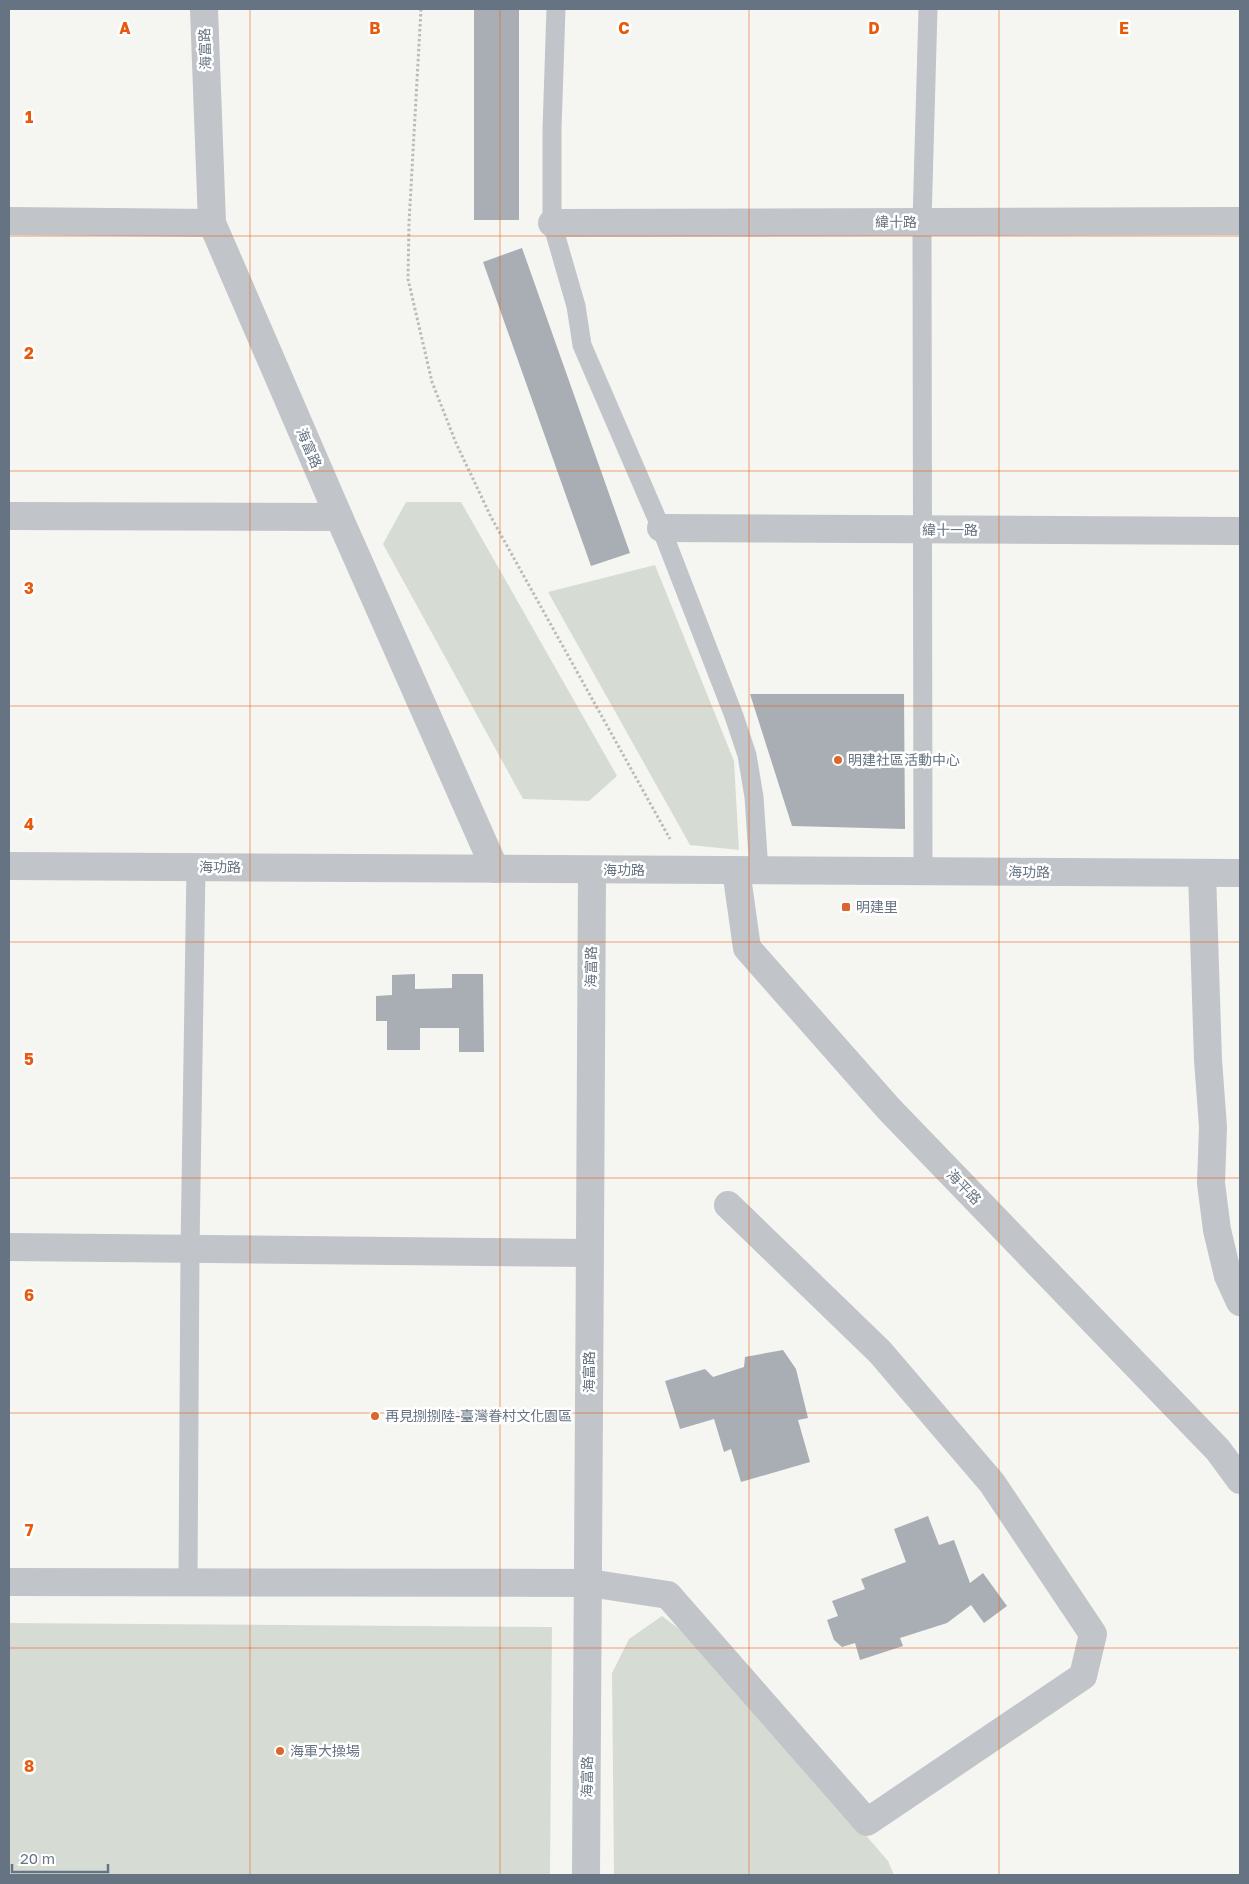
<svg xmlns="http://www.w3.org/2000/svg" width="1249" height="1884" font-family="'Golos Text','Noto Sans TC',sans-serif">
  <rect width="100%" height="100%" fill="#f5f6f2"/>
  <g fill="#d6dcd4">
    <path d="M 406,502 L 461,502 L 617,776 L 589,801 L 523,799 L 383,544 Z"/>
    <path d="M 655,565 L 734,761 L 739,850 L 690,845 L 548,592 Z"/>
    <path d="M 662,1616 L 703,1647 L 888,1861 L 894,1875 L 614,1875 L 612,1673 L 629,1639 Z"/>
    <path d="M 9,1623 L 552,1627 L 550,1875 L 9,1875 Z"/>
  </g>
  <g fill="#a8aeb4">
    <rect x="474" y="9" width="45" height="211"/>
    <path d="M 522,248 L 630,553 L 591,566 L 483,262 Z"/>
    <path d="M 750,694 L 904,694 L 905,829 L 792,826 Z"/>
    <path d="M 415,974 L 415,989 L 452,988 L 452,974 L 483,974 L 484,1052 L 459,1052 L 459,1028 L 420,1028 L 420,1050 L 387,1050 L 387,1021 L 376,1021 L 376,996 L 392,995 L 392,975 Z"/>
    <path d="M 783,1350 L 796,1369 L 808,1418 L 798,1420 L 810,1462 L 741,1482 L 731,1449 L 724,1452 L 714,1419 L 680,1429 L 665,1381 L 705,1369 L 713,1377 L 744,1367 L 745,1357 Z"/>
    <path d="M 928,1516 L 939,1545 L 954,1540 L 970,1583 L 983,1573 L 1007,1606 L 984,1623 L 971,1605 L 947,1623 L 900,1638 L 903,1646 L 860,1660 L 855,1643 L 842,1647 L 834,1640 L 827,1620 L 838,1616 L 832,1601 L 865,1589 L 861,1579 L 906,1562 L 894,1529 Z"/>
  </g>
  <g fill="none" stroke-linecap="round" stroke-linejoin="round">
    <path stroke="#b9bbbe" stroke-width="3" stroke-dasharray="2.5 2.5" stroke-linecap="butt" d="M 421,9 L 409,223 L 408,279 L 432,382 L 456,443 L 491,517 L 670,839"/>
    <g stroke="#c1c4c8" stroke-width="19">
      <path d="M 556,9 L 552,129 L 552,223 L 576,306 L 582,345 L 661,528 L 734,716 L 747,755 L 754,797 L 759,871"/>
      <path d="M 923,871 L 922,222 L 928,9"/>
      <path d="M 188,1582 L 190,1249 L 196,867"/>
    </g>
    <g stroke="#c1c4c8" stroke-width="28">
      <path d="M 204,9 L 212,223 L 339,517 L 495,869"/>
      <path d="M 9,221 L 212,223"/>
      <path d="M 552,223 L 1240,221"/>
      <path d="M 9,516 L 339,517"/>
      <path d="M 661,528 L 1240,531"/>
      <path d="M 9,866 L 1240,873"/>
      <path d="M 736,870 L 747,948 L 889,1109 L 1218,1450 L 1240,1480"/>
      <path d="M 1202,873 L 1208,1060 L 1213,1127 L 1211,1183 L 1217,1230 L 1228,1276 L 1240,1302"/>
      <path d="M 9,1247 L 589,1253"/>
      <path d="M 9,1582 L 589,1583 L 668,1595 L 867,1822 L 1083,1676 L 1093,1634 L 992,1483 L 880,1352 L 728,1205"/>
      <path d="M 586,1875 C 590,1540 589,1205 592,870"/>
    </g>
  </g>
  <path fill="none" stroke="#e8590c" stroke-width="1" stroke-opacity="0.55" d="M 250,9 L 250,1875M 500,9 L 500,1875M 749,9 L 749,1875M 999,9 L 999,1875M 9,236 L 1240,236M 9,471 L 1240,471M 9,706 L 1240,706M 9,942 L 1240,942M 9,1178 L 1240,1178M 9,1413 L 1240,1413M 9,1648 L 1240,1648"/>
  <g fill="#dc662c" stroke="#fff" stroke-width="2">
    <circle cx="838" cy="760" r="5"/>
    <rect x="841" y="902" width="10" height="10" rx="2.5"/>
    <circle cx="375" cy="1416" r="5"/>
    <circle cx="280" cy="1751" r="5"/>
  </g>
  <g text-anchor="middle" stroke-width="5" stroke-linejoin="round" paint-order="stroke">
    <g font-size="14" fill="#667382" stroke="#fff">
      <text transform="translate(205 49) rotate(-92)" y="5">海富路</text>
      <text x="896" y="227">緯十路</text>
      <text transform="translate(309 448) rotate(67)" y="5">海富路</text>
      <text x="950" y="535">緯十一路</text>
      <text x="220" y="872">海功路</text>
      <text x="624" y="875">海功路</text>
      <text transform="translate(1029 872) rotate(1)" y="5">海功路</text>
      <text transform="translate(591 967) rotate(-89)" y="5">海富路</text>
      <text transform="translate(964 1187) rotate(46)" y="5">海平路</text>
      <text transform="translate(589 1372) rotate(-90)" y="5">海富路</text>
      <text transform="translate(587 1777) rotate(-89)" y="5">海富路</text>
    </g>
    <g font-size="14" fill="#667382" stroke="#fff" text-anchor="start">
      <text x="848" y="765">明建社區活動中心</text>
      <text x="856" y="912">明建里</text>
      <text x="385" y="1421">再見捌捌陸-臺灣眷村文化園區</text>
      <text x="290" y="1756">海軍大操場</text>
    </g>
  </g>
  <g font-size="16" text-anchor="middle" font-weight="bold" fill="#e8590c" stroke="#fff" stroke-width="5" stroke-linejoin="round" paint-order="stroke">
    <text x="125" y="34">A</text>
    <text x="375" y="34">B</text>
    <text x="624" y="34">C</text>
    <text x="874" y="34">D</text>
    <text x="1124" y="34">E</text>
    <text x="29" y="123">1</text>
    <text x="29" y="359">2</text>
    <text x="29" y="594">3</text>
    <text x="29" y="830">4</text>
    <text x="29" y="1065">5</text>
    <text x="29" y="1301">6</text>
    <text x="29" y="1536">7</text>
    <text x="29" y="1772">8</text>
  </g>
  <rect width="1249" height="1884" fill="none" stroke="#667382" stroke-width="20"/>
  <path d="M12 1864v8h96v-8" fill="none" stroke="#667382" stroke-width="2.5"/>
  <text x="20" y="1864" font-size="15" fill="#667382" stroke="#ffffff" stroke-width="4" paint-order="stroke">20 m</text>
</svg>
